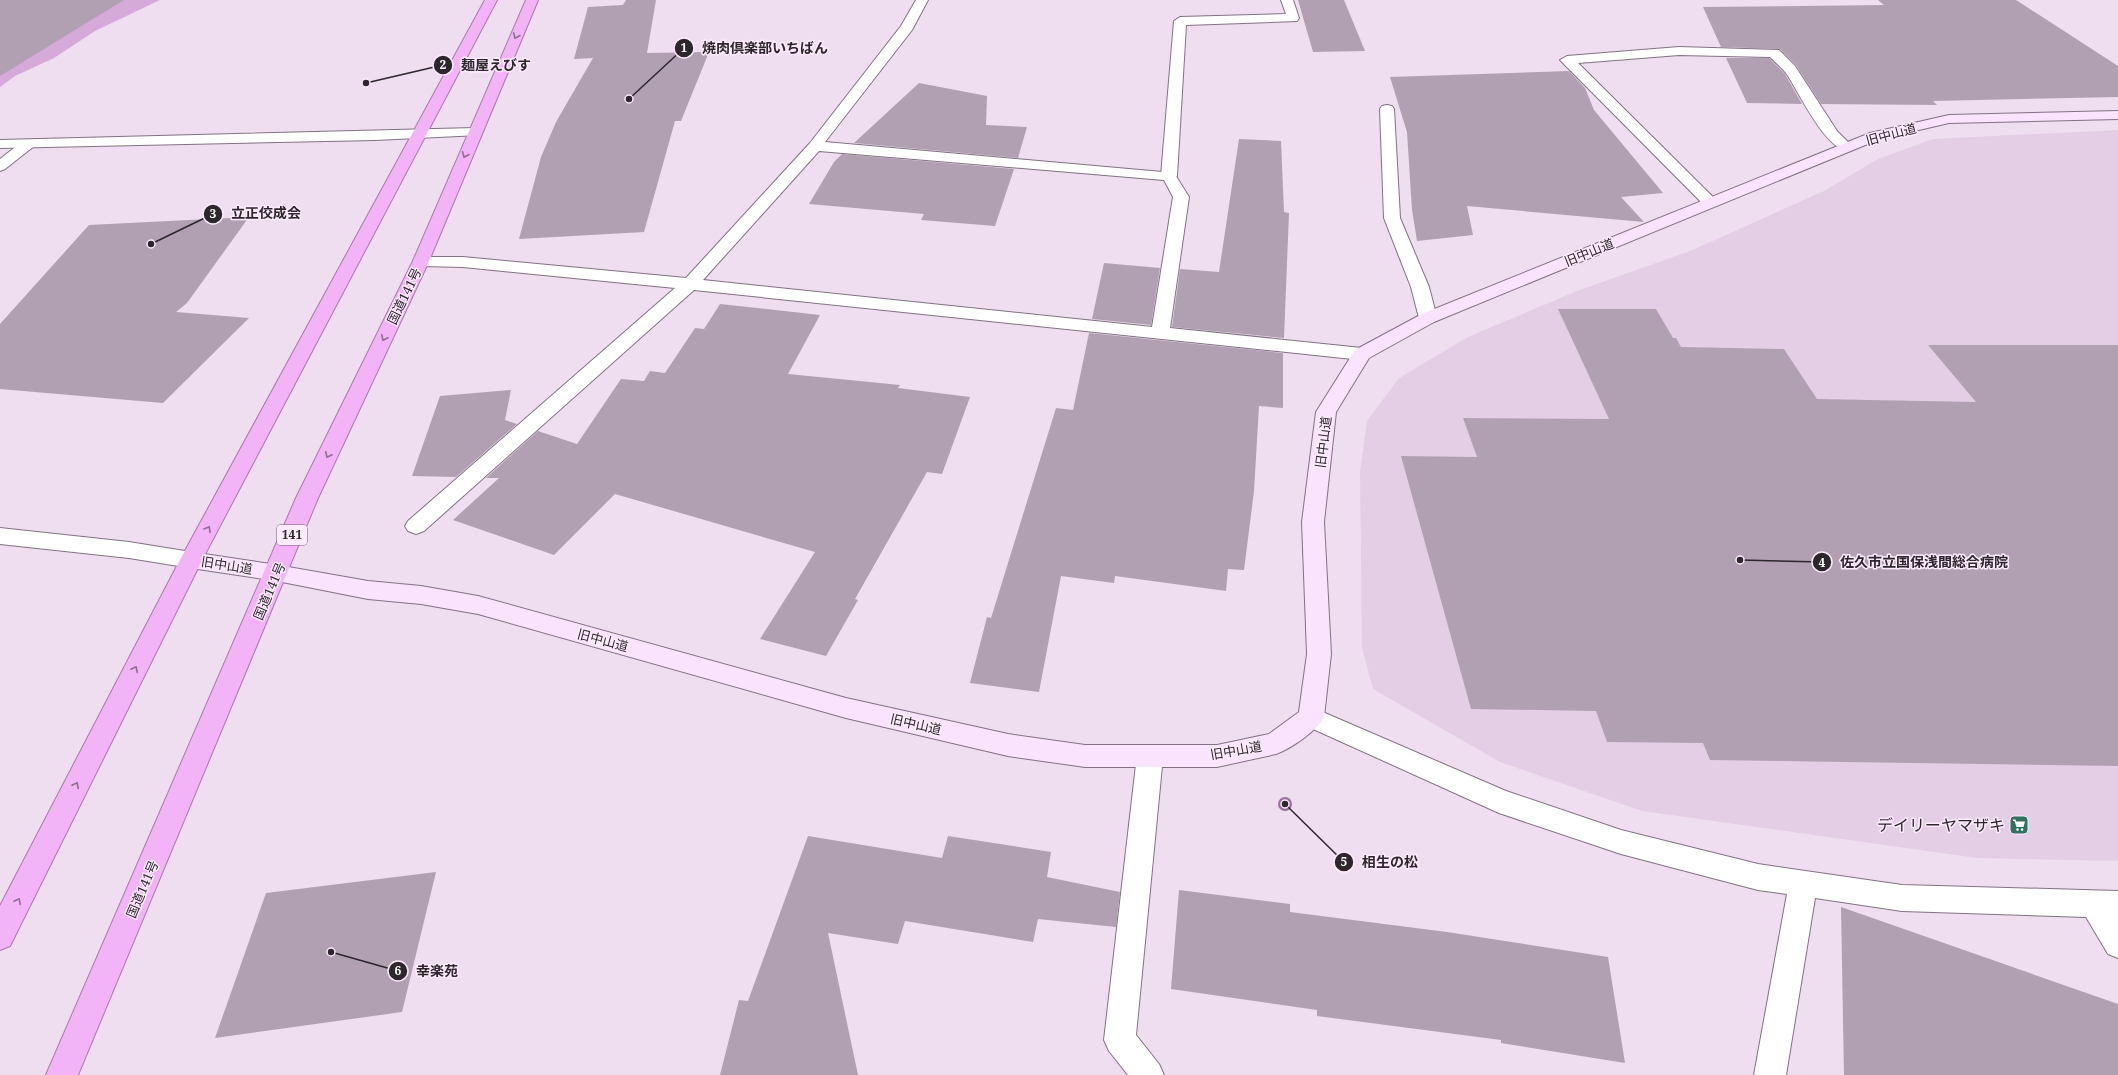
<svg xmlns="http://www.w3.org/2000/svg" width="2118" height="1075" font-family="'Noto Serif','Noto Sans JP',serif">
  <rect width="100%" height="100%" fill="#efddf0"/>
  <path fill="#e4cee5" d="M 2118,130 L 2118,861 L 1977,858 L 1642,811 L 1500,762 L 1373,689 L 1362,648 L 1360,472 L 1367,421 L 1399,378 L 1468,337 L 1577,291 L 1690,251 L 1824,191 L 1878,159 L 1933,139 Z"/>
  <path fill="#d5a9d8" d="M 0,0 L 160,0 L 95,31 L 54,58 L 15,76 L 0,87 Z"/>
  <g fill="#b1a0b2">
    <path d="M 0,0 L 124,0 L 0,76 Z"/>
    <path d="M 626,0 L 656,0 L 647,53 L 709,52 L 681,121 L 675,121 L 644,232 L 519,239 L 541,157 L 556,122 L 593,58 L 574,59 L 588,7 L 623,5 Z"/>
    <path d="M 1298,0 L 1344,0 L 1365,51 L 1313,52 Z"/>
    <path d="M 1878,0 L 2016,0 L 2118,66 L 2118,97 L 1933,101 L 1937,105 L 1821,104 L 1796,65 L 1780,49 L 1721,47 L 1703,7 L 1884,5 Z"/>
    <path d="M 1726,58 L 1769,58 L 1785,74 L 1802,104 L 1747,103 Z"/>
    <path d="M 1569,71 L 1585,88 L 1594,110 L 1663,193 L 1621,197 L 1644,222 L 1467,206 L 1473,235 L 1417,241 L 1412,210 L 1407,132 L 1390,77 Z"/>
    <path d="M 919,83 L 987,96 L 986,125 L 1027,127 L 1018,158 L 854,143 Z"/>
    <path d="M 1239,139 L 1281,141 L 1284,212 L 1289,213 L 1284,338 L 1172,327 L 1180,269 L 1219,272 Z"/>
    <path d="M 842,154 L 1014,169 L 995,226 L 921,220 L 924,214 L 809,204 L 834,162 Z"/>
    <path d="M 249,217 L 187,303 L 176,312 L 249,318 L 163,403 L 0,389 L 0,324 L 89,225 Z"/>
    <path d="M 1104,263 L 1160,268 L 1151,325 L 1092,319 Z"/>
    <path d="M 720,304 L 820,315 L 788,374 L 900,385 L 898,388 L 970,397 L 942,474 L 927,472 L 855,599 L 858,600 L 826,656 L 760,639 L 815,552 L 615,494 L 554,555 L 453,520 L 499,478 L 486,478 L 538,431 L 577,444 L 621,379 L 644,381 L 650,371 L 665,373 L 695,328 L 704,329 Z"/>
    <path d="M 1558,309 L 1656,309 L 1673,338 L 1676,338 L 1681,347 L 1784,349 L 1817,399 L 1976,402 L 1928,345 L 2118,345 L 2118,766 L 1710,760 L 1703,743 L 1607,742 L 1596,711 L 1471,709 L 1401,456 L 1477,457 L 1463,418 L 1609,419 Z"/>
    <path d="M 1089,333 L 1283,353 L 1283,408 L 1259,406 L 1254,491 L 1244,570 L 1228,569 L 1226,591 L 1115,576 L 1114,583 L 1061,576 L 1039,692 L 970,683 L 987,617 L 991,618 L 1056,408 L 1073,410 Z"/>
    <path d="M 511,390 L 505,420 L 517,424 L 456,477 L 412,476 L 440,396 Z"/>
    <path d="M 808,836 L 942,858 L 948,836 L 1051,852 L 1047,877 L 1120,892 L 1116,927 L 1038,919 L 1033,942 L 905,921 L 898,944 L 828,933 L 858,1075 L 720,1075 L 739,1000 L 748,1001 Z"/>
    <path d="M 436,872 L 402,1012 L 215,1038 L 266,893 Z"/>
    <path d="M 1179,890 L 1290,904 L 1290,912 L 1447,932 L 1608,957 L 1625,1063 L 1501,1043 L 1501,1040 L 1317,1016 L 1317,1010 L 1171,989 Z"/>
    <path d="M 1841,907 L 2118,1004 L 2118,1075 L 1844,1075 Z"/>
  </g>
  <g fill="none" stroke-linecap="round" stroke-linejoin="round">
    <defs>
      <g id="service">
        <path d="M 1281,0 L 1293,0 L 1299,18 L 1297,21 L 1186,25 L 1177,176 L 1174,179 L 1164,179 L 1161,176 L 1174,21 L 1180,17 L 1286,14 Z"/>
        <path d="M 1679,47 L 1779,50 L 1795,66 L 1837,131 L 1853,147 L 1851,150 C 1828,156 1798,90 1786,73 C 1781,67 1775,62 1770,57 L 1679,55 L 1578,63 L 1718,202 L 1716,205 L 1704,205 L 1560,60 L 1567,56 Z"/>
        <path d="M 1150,745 L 1159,748 L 1163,756 L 1136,1035 L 1159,1064 L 1164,1075 L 1128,1075 L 1109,1051 L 1104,1040 L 1137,756 L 1141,748 Z"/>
      </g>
      <g id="minor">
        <path d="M 916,0 L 928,0 L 912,30 L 825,142 L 1174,173 L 1189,197 L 1170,328 L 1362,348 L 1369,350 L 1371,354 L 1369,358 L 1362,360 L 694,290 L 424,531 L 416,534 L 408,531 L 405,526 L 408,521 L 675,288 L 463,267 L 421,266 L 415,265 L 413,261 L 415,257 L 463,257 L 686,278 L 810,143 L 901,26 ZM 819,151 L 1164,180 L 1173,197 L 1152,327 L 703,280 Z"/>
        <path d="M 1387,105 L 1392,106 L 1394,109 L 1400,218 L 1429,287 L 1437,318 L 1434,322 L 1428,323 L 1422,322 L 1419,318 L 1411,287 L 1384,218 L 1380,109 L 1382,106 Z"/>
        <path d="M 28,140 L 33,141 L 35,144 L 33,147 L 5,169 L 0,171 L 0,159 L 23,141 Z"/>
        <path d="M 0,528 L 129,542 L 191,552 L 199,554 L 202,560 L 199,566 L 191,568 L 129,558 L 0,544 Z"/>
        <path d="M 1311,707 L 1506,791 L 1621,830 L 1758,864 L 1902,885 L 2118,891 L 2118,958 L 2108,954 L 2086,917 L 1902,911 L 1815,898 L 1786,1075 L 1754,1075 L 1787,894 L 1758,890 L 1621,854 L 1499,813 L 1302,724 L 1298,717 L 1302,710 Z"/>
      </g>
      <path id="tertiary" d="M 475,128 L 480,129 L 482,132 L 480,135 L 375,140 L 0,148 L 0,140 Z"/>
      <path id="secondary" d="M 2118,111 L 2118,119 L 1949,123 L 1880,139 L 1434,322 L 1369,358 L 1336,412 L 1324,522 L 1331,654 L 1324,717 C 1317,731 1290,749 1276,754 L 1217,767 L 1085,767 L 1008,756 L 846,718 L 478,614 L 421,604 L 368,599 L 277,581 L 191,568 L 183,566 L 180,560 L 183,554 L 191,552 L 277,565 L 368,581 L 421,586 L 478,596 L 846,698 L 1008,734 L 1085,745 L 1217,745 L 1269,734 L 1299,712 L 1307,654 L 1302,522 L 1316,412 L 1355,350 L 1422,314 L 1870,133 L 1949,115 Z"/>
      <g id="trunk">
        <path d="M 485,0 L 497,0 L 202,560 L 10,946 L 0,950 L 0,906 L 180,560 Z"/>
        <path d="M 526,0 L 538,0 L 429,261 L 318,498 L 78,1075 L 46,1075 L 296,498 L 413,261 Z"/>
      </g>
    </defs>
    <use href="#service" stroke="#827283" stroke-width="2"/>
    <use href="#minor" stroke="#827283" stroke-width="2"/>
    <use href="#tertiary" stroke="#827283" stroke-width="2"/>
    <use href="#secondary" stroke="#827283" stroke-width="2"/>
    <use href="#trunk" stroke="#ac76af" stroke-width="2"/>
    <use href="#service" fill="#fff" fill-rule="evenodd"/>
    <use href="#minor" fill="#fff" fill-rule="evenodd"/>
    <use href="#tertiary" fill="#fff" fill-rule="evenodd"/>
    <use href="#secondary" fill="#fae3fc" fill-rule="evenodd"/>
    <use href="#trunk" fill="#f3b4f7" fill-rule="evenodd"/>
  </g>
  <circle fill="#98729b" cx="1285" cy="804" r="7"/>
  <defs><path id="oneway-chevron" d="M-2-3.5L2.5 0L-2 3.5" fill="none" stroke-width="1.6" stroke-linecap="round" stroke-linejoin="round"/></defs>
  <g stroke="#906d92">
    <use href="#oneway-chevron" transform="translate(516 36) rotate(113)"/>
    <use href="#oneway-chevron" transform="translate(465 155) rotate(113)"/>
    <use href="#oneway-chevron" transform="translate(384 338) rotate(116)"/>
    <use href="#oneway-chevron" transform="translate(328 455) rotate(116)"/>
    <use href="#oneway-chevron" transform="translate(208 529) rotate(-61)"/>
    <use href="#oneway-chevron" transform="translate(135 669) rotate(-63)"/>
    <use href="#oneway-chevron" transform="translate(76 785) rotate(-63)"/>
    <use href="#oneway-chevron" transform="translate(18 901) rotate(-63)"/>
  </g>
  <defs>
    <symbol id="supermarket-square" viewBox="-11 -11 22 22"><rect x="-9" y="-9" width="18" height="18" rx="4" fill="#307161" stroke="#fdebfd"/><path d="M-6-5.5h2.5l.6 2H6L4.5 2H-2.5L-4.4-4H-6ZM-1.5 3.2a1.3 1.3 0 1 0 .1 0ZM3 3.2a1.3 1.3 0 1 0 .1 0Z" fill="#fff"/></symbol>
  </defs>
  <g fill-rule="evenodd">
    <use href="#supermarket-square" x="2008" y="814" width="22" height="22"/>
  </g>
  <g text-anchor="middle" stroke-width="3" stroke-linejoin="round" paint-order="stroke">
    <rect fill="#fdebfd" stroke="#6b616b" stroke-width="1" x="277" y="525" width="30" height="20" rx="3"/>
    <g font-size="12" font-weight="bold" fill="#2d262d">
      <text x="292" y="539">141</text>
    </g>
    <g font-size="13" fill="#2d262d" stroke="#fdebfd">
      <text transform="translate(1891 134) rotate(-15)" y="5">旧中山道</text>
      <text transform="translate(1589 252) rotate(-22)" y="5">旧中山道</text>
      <text transform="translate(404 296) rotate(-64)" y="5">国道141号</text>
      <text transform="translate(1323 442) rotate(-83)" y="5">旧中山道</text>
      <text transform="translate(227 565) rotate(9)" y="5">旧中山道</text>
      <text transform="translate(269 591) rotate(-67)" y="5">国道141号</text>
      <text transform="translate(603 640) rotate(15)" y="5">旧中山道</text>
      <text transform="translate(916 724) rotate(13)" y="5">旧中山道</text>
      <text transform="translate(1236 750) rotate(-10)" y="5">旧中山道</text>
      <text transform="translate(142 889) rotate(-67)" y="5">国道141号</text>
    </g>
    <g font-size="16" fill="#2d262d" stroke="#fdebfd" text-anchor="end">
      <text x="2005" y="831">デイリーヤマザキ</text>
    </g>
  </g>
  <path fill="none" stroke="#2d262d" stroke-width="1.5" d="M629 99L684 48M366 83L443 65M151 244L213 214M1740 560L1822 562M1285 804L1344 862M331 952L398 971"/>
  <g fill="#2d262d" stroke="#fdebfd" stroke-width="1.5">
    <circle cx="629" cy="99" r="4"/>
    <circle cx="366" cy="83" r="4"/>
    <circle cx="151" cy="244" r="4"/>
    <circle cx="1740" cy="560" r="4"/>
    <circle cx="1285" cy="804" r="4"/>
    <circle cx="331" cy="952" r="4"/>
    <circle cx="684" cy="48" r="10"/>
    <circle cx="443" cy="65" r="10"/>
    <circle cx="213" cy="214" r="10"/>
    <circle cx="1822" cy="562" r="10"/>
    <circle cx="1344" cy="862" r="10"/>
    <circle cx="398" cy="971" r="10"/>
  </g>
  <g font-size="12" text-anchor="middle" font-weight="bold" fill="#fff">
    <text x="684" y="52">1</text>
    <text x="443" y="69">2</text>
    <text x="213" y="218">3</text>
    <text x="1822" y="567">4</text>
    <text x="1344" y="866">5</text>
    <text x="398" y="975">6</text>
  </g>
  <g font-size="14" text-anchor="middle" font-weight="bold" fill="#2d262d" stroke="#fdebfd" stroke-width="3" stroke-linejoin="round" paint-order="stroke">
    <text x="765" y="53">焼肉倶楽部いちばん</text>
    <text x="496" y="70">麺屋えびす</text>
    <text x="266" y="218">立正佼成会</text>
    <text x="1924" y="567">佐久市立国保浅間総合病院</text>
    <text x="1390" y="867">相生の松</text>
    <text x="437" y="976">幸楽苑</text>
  </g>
</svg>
